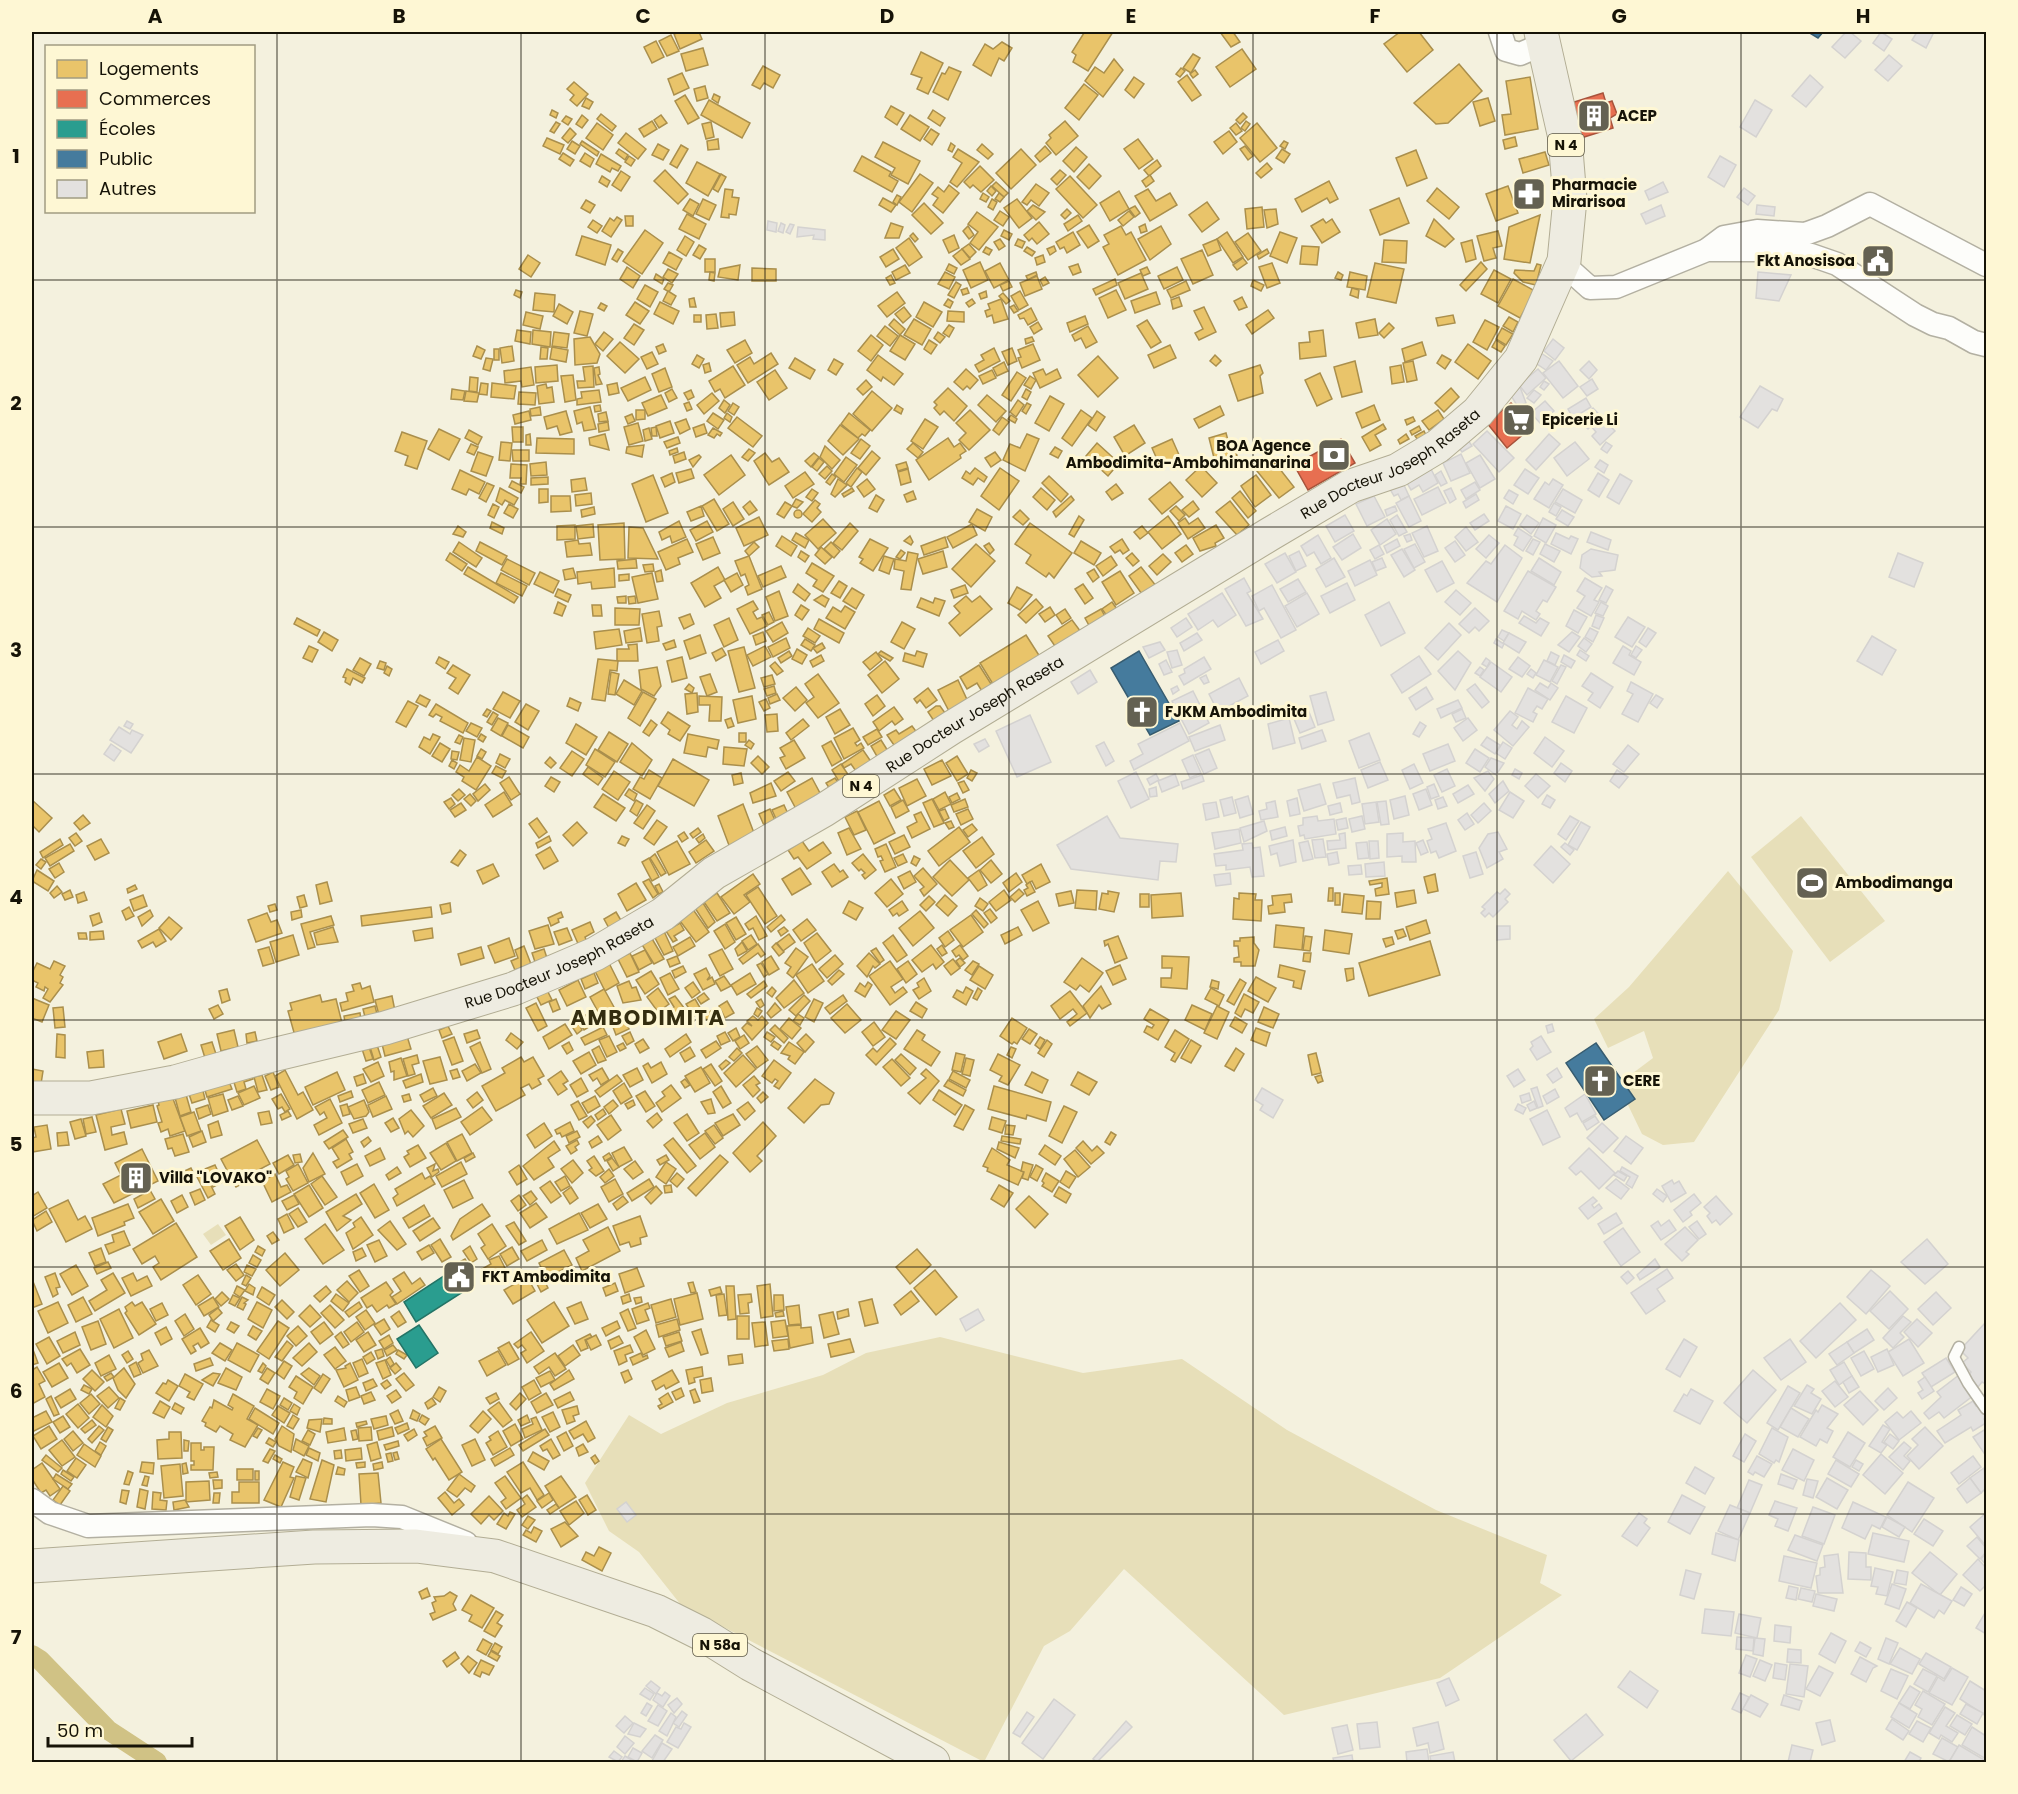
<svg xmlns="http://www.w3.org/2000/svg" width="2018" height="1794" font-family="Poppins,sans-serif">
  <rect width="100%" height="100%" fill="#f4f1de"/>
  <g fill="#e7dfb9">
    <path d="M 1801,816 L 1885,921 L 1830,962 L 1751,857 Z"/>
    <path d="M 1728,871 L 1793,951 L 1779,1010 L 1694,1142 L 1663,1145 L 1642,1134 L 1628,1105 L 1629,1076 L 1653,1058 L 1644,1031 L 1608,1048 L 1594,1019 L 1629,987 Z"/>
    <path d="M 218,1224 L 226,1235 L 211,1245 L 203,1234 Z"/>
    <path d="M 940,1337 L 1083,1373 L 1182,1359 L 1287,1430 L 1436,1510 L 1547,1555 L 1540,1583 L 1562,1595 L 1440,1678 L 1284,1715 L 1124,1569 L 1070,1631 L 1044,1646 L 984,1762 L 681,1605 L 639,1552 L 609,1531 L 585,1483 L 629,1415 L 661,1434 L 727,1403 L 823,1375 L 866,1353 Z"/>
  </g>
  <g fill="#e9c46a" stroke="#aa8f4c" stroke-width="1.5">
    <path d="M 680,32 L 699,32 L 702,39 L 680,49 L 674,34 Z"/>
    <path d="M 1082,32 L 1113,32 L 1088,71 L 1073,62 L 1076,55 L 1072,52 L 1084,33 Z"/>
    <path d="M 1220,32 L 1233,32 L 1240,42 L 1231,47 Z"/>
    <path d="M 1400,32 L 1419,32 L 1433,50 L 1407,72 L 1384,44 Z"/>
    <path d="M 671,35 L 679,51 L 667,56 L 659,41 Z"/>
    <path d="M 656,41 L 664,57 L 652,63 L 644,47 Z"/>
    <path d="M 1002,42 L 1012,48 L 1004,61 L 999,58 L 991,76 L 973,65 L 985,44 L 993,49 Z"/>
    <path d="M 703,48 L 708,65 L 686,71 L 681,54 Z"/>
    <path d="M 1242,49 L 1256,69 L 1230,87 L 1216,67 Z"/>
    <path d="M 921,52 L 943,63 L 928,94 L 917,89 L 922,78 L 911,74 Z"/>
    <path d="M 1193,54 L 1200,58 L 1191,73 L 1183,68 Z"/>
    <path d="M 1114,59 L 1123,70 L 1103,97 L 1085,81 L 1095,67 L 1104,73 Z"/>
    <path d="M 1459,64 L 1482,91 L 1448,123 L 1436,124 L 1414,103 Z"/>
    <path d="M 763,66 L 780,75 L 773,88 L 764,83 L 760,89 L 752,85 Z"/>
    <path d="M 949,67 L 961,72 L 948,100 L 933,92 L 942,73 L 945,74 Z"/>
    <path d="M 1181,68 L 1185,71 L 1180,77 L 1176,74 Z"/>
    <path d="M 1195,70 L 1198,74 L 1193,78 L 1190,74 Z"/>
    <path d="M 682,73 L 689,88 L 674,95 L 668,79 Z"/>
    <path d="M 1187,75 L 1201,95 L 1192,101 L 1178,82 Z"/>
    <path d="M 1134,77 L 1144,84 L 1134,98 L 1125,90 Z"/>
    <path d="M 1530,77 L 1538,129 L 1505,135 L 1502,115 L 1511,114 L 1506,81 Z"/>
    <path d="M 574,82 L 588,94 L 577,106 L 570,100 L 574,95 L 567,89 Z"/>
    <path d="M 1084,84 L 1098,95 L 1079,120 L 1065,108 Z"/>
    <path d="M 705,86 L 708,98 L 697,101 L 694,89 Z"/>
    <path d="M 714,94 L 720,97 L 718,103 L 712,99 Z"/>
    <path d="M 685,95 L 699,118 L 688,124 L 675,101 Z"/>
    <path d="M 586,98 L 593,102 L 589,109 L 582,106 Z"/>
    <path d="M 1488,98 L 1495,121 L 1480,126 L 1473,102 Z"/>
    <path d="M 709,100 L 750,123 L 742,138 L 701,115 Z"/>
    <path d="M 891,106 L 904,113 L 897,125 L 885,117 Z"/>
    <path d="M 552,110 L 558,113 L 556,118 L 550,115 Z"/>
    <path d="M 933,110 L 945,118 L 940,126 L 928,118 Z"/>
    <path d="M 1243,113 L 1247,117 L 1240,124 L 1236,120 Z"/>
    <path d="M 601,114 L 616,126 L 612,131 L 597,119 Z"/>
    <path d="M 582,115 L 588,120 L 582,128 L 576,124 Z"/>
    <path d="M 661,115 L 667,123 L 659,128 L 654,120 Z"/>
    <path d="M 910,115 L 929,127 L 920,141 L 901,129 Z"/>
    <path d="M 566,116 L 572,119 L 568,125 L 562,121 Z"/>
    <path d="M 652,121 L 657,129 L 644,137 L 639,129 Z"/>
    <path d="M 1065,121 L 1078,136 L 1056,155 L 1046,143 L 1051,138 L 1049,135 Z"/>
    <path d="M 1246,121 L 1250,124 L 1245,131 L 1241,128 Z"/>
    <path d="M 556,122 L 560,124 L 554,133 L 550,131 Z"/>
    <path d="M 711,122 L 714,137 L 706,139 L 702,124 Z"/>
    <path d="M 597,123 L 613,135 L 603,150 L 586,138 Z"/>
    <path d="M 1236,123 L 1242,131 L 1236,135 L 1230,128 Z"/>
    <path d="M 1257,123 L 1277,148 L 1260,162 L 1240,138 Z"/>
    <path d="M 570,128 L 576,134 L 568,143 L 562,138 Z"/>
    <path d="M 931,129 L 939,134 L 932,145 L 924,139 Z"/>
    <path d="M 1229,131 L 1237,142 L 1223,154 L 1214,142 Z"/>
    <path d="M 626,133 L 646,149 L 638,159 L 618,143 Z"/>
    <path d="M 1515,137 L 1517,146 L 1505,149 L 1503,140 Z"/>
    <path d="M 547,138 L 564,145 L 560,154 L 543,146 Z"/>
    <path d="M 718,139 L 719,149 L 708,150 L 707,141 Z"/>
    <path d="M 1138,139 L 1153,159 L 1139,169 L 1124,149 Z"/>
    <path d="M 572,141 L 580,146 L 575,154 L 567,149 Z"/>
    <path d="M 582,141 L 599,152 L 597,156 L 580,144 Z"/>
    <path d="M 1284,141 L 1288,143 L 1285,149 L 1280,146 Z"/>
    <path d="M 883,142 L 920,161 L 908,184 L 891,175 L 895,168 L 875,157 Z"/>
    <path d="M 951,143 L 955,146 L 952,152 L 948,150 Z"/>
    <path d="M 658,144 L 669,150 L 663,160 L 652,155 Z"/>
    <path d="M 982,144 L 993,154 L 988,159 L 977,150 Z"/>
    <path d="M 681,145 L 688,149 L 677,168 L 670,164 Z"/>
    <path d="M 1045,146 L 1051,153 L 1040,162 L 1035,156 Z"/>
    <path d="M 1245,146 L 1253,156 L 1248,160 L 1240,149 Z"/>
    <path d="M 1076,147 L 1087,157 L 1074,172 L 1063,161 Z"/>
    <path d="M 619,149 L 628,155 L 625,160 L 616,153 Z"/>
    <path d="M 958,149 L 979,162 L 957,187 L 950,182 L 962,163 L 953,157 Z"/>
    <path d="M 1021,149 L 1036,165 L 1011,189 L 996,173 Z"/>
    <path d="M 1282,149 L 1290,154 L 1284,163 L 1276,158 Z"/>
    <path d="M 1416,150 L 1427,178 L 1407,186 L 1396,158 Z"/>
    <path d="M 1545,152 L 1549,165 L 1523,173 L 1519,159 Z"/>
    <path d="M 563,153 L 574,160 L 570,166 L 559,159 Z"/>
    <path d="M 585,153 L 594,159 L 590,167 L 580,161 Z"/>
    <path d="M 601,154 L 621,166 L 618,171 L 612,168 L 610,172 L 596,164 Z"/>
    <path d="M 629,156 L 635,160 L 631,166 L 625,162 Z"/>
    <path d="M 862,156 L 891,172 L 889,176 L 898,181 L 892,192 L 854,171 Z"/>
    <path d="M 1157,160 L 1161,166 L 1149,176 L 1144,170 Z"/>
    <path d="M 697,162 L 720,174 L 708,196 L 686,183 Z"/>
    <path d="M 1267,163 L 1272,169 L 1261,178 L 1256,173 Z"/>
    <path d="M 1089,164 L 1101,176 L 1089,189 L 1077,177 Z"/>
    <path d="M 980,166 L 994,180 L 981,192 L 973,185 L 970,188 L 964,182 Z"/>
    <path d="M 665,170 L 688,194 L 678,204 L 654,181 Z"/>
    <path d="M 1060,170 L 1066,175 L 1057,185 L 1051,179 Z"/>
    <path d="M 621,171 L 630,177 L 621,191 L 612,185 Z"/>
    <path d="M 721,174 L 726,177 L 718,192 L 713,189 Z"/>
    <path d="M 920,174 L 933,183 L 912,212 L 899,202 Z"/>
    <path d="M 1150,175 L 1154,181 L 1146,187 L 1142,181 Z"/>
    <path d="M 602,176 L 610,181 L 607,187 L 599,182 Z"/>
    <path d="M 1070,176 L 1097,205 L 1083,218 L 1056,189 Z"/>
    <path d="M 1329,181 L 1338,199 L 1330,203 L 1327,198 L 1302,212 L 1295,199 Z"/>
    <path d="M 996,182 L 1008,193 L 1004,197 L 992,186 Z"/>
    <path d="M 1036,184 L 1049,193 L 1039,206 L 1031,200 L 1027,205 L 1022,202 Z"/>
    <path d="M 949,185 L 959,193 L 943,213 L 933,205 L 938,198 L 932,194 L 938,187 L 944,192 Z"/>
    <path d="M 991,186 L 996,191 L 992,196 L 987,191 Z"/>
    <path d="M 1508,186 L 1518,213 L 1496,221 L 1486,194 Z"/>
    <path d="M 1437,188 L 1459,207 L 1449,219 L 1427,201 Z"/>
    <path d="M 725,189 L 733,190 L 732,197 L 739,198 L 736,215 L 729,214 L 729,218 L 721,217 Z"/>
    <path d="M 1148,189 L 1156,201 L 1170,193 L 1177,205 L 1150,221 L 1135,196 Z"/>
    <path d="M 1119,191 L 1129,209 L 1110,221 L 1100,203 Z"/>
    <path d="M 983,193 L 989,197 L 986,202 L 980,199 Z"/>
    <path d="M 999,193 L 1004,197 L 1000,202 L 995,199 Z"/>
    <path d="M 897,195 L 901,197 L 897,205 L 893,202 Z"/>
    <path d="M 883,198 L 896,205 L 891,212 L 879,205 Z"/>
    <path d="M 1399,198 L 1409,223 L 1380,235 L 1370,210 Z"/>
    <path d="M 690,199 L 699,204 L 693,216 L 683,210 Z"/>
    <path d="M 703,199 L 716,205 L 709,220 L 696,214 Z"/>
    <path d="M 992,199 L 997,202 L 993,210 L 988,207 Z"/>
    <path d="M 1017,199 L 1032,218 L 1019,228 L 1004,208 Z"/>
    <path d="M 586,200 L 595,205 L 590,213 L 581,208 Z"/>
    <path d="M 1207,202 L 1219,219 L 1202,232 L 1189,215 Z"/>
    <path d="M 924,203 L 943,223 L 931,234 L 912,215 Z"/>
    <path d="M 1033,205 L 1045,212 L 1036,220 L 1027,211 Z"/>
    <path d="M 1135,206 L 1140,213 L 1135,217 L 1129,209 Z"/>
    <path d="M 1262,207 L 1264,227 L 1247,229 L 1245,209 Z"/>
    <path d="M 1067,209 L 1071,213 L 1065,219 L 1061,215 Z"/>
    <path d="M 1276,209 L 1278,224 L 1267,228 L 1264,210 Z"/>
    <path d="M 1000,211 L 1009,217 L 1003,226 L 994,220 Z"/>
    <path d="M 1129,211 L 1134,217 L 1123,226 L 1118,220 Z"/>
    <path d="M 977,212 L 998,227 L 979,250 L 970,243 L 978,232 L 968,224 Z"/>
    <path d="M 687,214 L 706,224 L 699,239 L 679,229 Z"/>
    <path d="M 1078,215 L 1082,221 L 1068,231 L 1064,224 Z"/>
    <path d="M 1540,215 L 1530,263 L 1504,259 L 1509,227 Z"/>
    <path d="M 625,216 L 633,216 L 633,226 L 626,226 Z"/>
    <path d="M 617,217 L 622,220 L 611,237 L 602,231 L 610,218 L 614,221 Z"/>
    <path d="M 1323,219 L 1326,223 L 1332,219 L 1340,232 L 1322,243 L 1311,226 Z"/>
    <path d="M 1434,219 L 1454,239 L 1445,247 L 1426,236 Z"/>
    <path d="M 593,220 L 602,226 L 597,233 L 588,227 Z"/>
    <path d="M 1039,222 L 1049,234 L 1037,244 L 1032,238 L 1029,241 L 1024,235 Z"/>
    <path d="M 891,223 L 903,227 L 899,238 L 885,238 Z"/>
    <path d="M 1145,224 L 1147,231 L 1141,233 L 1139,227 Z"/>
    <path d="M 1089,225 L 1099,241 L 1088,248 L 1077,232 Z"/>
    <path d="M 968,226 L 974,235 L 969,239 L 963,231 Z"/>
    <path d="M 1121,226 L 1126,235 L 1131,232 L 1146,260 L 1118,275 L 1103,247 L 1109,244 L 1104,235 Z"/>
    <path d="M 1161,226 L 1171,244 L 1150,260 L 1138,239 Z"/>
    <path d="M 645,230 L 663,243 L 642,274 L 623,261 Z"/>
    <path d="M 1004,230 L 1012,234 L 1009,240 L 1001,236 Z"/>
    <path d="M 1498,231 L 1502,246 L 1493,248 L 1496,258 L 1484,261 L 1477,236 Z"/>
    <path d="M 1073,232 L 1080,245 L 1067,253 L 1064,247 L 1060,249 L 1056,242 Z"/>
    <path d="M 1227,232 L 1243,257 L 1233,263 L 1217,239 Z"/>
    <path d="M 1280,232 L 1297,238 L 1287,263 L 1270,256 Z"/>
    <path d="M 913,233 L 918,239 L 915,242 L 910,236 Z"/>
    <path d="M 1248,233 L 1261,251 L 1248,260 L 1235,242 Z"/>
    <path d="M 954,235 L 959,248 L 949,253 L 943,240 Z"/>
    <path d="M 582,236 L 611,245 L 605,265 L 576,255 Z"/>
    <path d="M 685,236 L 694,242 L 686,256 L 677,250 Z"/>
    <path d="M 909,238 L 922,257 L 909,266 L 896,248 Z"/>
    <path d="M 1000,239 L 1005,246 L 999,250 L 994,242 Z"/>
    <path d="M 1018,239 L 1025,242 L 1022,248 L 1015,245 Z"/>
    <path d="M 1217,239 L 1221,250 L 1208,256 L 1203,245 Z"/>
    <path d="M 1384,240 L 1407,241 L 1406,263 L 1382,262 Z"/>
    <path d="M 1472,240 L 1476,259 L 1466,262 L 1461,243 Z"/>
    <path d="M 969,244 L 976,252 L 970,258 L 962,249 Z"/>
    <path d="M 699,245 L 706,249 L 700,259 L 693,255 Z"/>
    <path d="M 1054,246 L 1056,251 L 1050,255 L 1047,249 Z"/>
    <path d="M 1302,246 L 1319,247 L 1317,265 L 1300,264 Z"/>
    <path d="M 986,247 L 992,250 L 989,255 L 983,252 Z"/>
    <path d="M 1027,247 L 1035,252 L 1032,256 L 1024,251 Z"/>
    <path d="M 618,249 L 623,252 L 617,262 L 612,259 Z"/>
    <path d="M 893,249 L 899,259 L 886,267 L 880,257 Z"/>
    <path d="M 962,249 L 970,259 L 961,265 L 953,256 Z"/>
    <path d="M 1267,249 L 1269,253 L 1259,259 L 1257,255 Z"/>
    <path d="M 1202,250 L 1213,275 L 1193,284 L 1181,259 Z"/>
    <path d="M 669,252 L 682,259 L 676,270 L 663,263 Z"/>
    <path d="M 528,255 L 540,263 L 531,277 L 519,269 Z"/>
    <path d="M 1043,255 L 1045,262 L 1037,265 L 1035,258 Z"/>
    <path d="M 1243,258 L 1247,263 L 1237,270 L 1233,265 Z"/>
    <rect x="705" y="259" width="10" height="13"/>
    <path d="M 980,262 L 988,280 L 971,288 L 963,270 Z"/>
    <path d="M 1481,262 L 1487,269 L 1466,291 L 1460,285 Z"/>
    <path d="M 1000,263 L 1009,280 L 994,288 L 985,271 Z"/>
    <path d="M 1272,263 L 1280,283 L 1267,288 L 1259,267 Z"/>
    <path d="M 1375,263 L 1404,269 L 1396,303 L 1367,297 Z"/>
    <path d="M 949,264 L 957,268 L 954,274 L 946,270 Z"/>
    <path d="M 1078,264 L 1081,272 L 1073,275 L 1069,267 Z"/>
    <path d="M 1537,264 L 1541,265 L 1536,285 L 1523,282 L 1514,273 L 1515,270 L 1534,271 Z"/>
    <path d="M 740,265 L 738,280 L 718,277 L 720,269 Z"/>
    <path d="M 905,265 L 910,273 L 896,280 L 892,272 Z"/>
    <path d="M 627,267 L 640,276 L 633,288 L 620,279 Z"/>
    <path d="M 1147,267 L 1150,273 L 1143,276 L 1140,270 Z"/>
    <path d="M 1177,267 L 1183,280 L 1164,289 L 1158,276 Z"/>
    <path d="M 752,268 L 776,269 L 776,281 L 752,281 Z"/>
    <path d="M 668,269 L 678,274 L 672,283 L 663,277 Z"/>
    <path d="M 1494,270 L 1511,279 L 1498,303 L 1481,294 Z"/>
    <path d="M 710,272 L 715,273 L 714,281 L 709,280 Z"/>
    <path d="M 945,272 L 955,277 L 949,289 L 938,284 Z"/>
    <path d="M 1036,272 L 1037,275 L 1028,280 L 1026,276 Z"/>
    <path d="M 1338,272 L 1343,275 L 1341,280 L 1335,278 Z"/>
    <path d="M 1350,272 L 1367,276 L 1365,290 L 1347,287 Z"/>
    <path d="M 1141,273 L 1148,289 L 1125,299 L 1118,283 Z"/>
    <path d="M 656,274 L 664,279 L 662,284 L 654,279 Z"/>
    <path d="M 891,275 L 895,283 L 890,285 L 886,278 Z"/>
    <path d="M 1037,276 L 1042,289 L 1025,296 L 1020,283 Z"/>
    <path d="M 1045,277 L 1049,283 L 1043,286 L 1040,280 Z"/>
    <path d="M 1115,279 L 1117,285 L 1096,295 L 1093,289 Z"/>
    <path d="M 1513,279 L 1535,291 L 1520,318 L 1498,306 Z"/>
    <path d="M 1253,280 L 1264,285 L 1261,291 L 1251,286 Z"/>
    <path d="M 1009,281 L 1012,287 L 1003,291 L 1000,285 Z"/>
    <path d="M 1186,281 L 1190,290 L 1171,298 L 1167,290 Z"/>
    <path d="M 956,282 L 961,285 L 954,298 L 948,295 Z"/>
    <path d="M 668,283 L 673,285 L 669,292 L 664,289 Z"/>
    <path d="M 645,285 L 658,292 L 650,307 L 637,299 Z"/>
    <path d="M 967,288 L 969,293 L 963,295 L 961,290 Z"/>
    <path d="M 1352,288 L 1359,290 L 1358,298 L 1350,295 Z"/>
    <path d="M 516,290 L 522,292 L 520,298 L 514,295 Z"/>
    <path d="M 1116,290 L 1126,310 L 1108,318 L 1099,298 Z"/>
    <path d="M 668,291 L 676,296 L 671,305 L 663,301 Z"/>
    <path d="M 986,291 L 987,297 L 981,299 L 979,294 Z"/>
    <path d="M 1020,291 L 1028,305 L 1019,310 L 1011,296 Z"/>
    <path d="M 897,292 L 905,303 L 887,317 L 878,306 Z"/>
    <path d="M 1156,292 L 1160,304 L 1135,313 L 1131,301 Z"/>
    <path d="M 535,293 L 555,295 L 554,312 L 533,310 Z"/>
    <path d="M 1003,293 L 1010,301 L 1006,304 L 999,296 Z"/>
    <path d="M 1179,297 L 1182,306 L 1173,309 L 1171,300 Z"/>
    <path d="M 1242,297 L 1247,307 L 1239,310 L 1234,301 Z"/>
    <path d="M 694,298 L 696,307 L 690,307 L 689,299 Z"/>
    <path d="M 948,299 L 953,302 L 950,308 L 944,305 Z"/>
    <path d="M 972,299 L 975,303 L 969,307 L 966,303 Z"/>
    <path d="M 1001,299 L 1008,319 L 994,323 L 992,315 L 987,317 L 985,311 L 990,309 L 988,304 Z"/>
    <path d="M 635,302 L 649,311 L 640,324 L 626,315 Z"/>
    <path d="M 660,302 L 679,311 L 673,324 L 654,314 Z"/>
    <path d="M 924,302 L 942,312 L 933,327 L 916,317 Z"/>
    <path d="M 601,303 L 607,306 L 604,311 L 598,308 Z"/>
    <path d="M 559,304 L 573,312 L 567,324 L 553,316 Z"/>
    <path d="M 1014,305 L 1018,311 L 1014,313 L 1010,307 Z"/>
    <path d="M 904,307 L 911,316 L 903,323 L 895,314 Z"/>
    <path d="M 1204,307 L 1216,332 L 1199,340 L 1195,333 L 1203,329 L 1194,311 Z"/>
    <path d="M 1031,308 L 1037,320 L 1028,325 L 1024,318 L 1020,319 L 1018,315 Z"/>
    <path d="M 1268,310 L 1274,318 L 1252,334 L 1246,325 Z"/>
    <path d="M 580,311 L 593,314 L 587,336 L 574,333 Z"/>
    <path d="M 948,311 L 964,312 L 964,322 L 947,321 Z"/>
    <path d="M 526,312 L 543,316 L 540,329 L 523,325 Z"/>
    <path d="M 734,312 L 735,325 L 721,327 L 720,313 Z"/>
    <path d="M 716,314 L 718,328 L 707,329 L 706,315 Z"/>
    <rect x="694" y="315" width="7" height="7"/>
    <path d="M 1453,315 L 1455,323 L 1438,326 L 1436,318 Z"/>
    <path d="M 1085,316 L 1088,324 L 1070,332 L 1067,323 Z"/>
    <path d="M 1509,317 L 1518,322 L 1513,332 L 1503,326 Z"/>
    <path d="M 894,319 L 905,329 L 900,335 L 889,325 Z"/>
    <path d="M 914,319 L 931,329 L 922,345 L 904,335 Z"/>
    <path d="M 1375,319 L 1378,335 L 1359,338 L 1356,323 Z"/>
    <path d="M 1147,320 L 1161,342 L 1151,348 L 1137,326 Z"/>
    <path d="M 1485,320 L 1499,327 L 1487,350 L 1473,342 Z"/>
    <path d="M 1038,322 L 1042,329 L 1034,334 L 1030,327 Z"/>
    <path d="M 1389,323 L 1394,328 L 1384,338 L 1379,333 Z"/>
    <path d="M 634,324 L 644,330 L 634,345 L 624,338 Z"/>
    <path d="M 949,325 L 954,328 L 949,337 L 943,333 Z"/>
    <path d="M 885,326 L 898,336 L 890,346 L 877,336 Z"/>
    <path d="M 1088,326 L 1097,342 L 1086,348 L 1081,338 L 1075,341 L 1072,335 Z"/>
    <path d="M 1502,328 L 1513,334 L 1506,345 L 1496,339 Z"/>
    <path d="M 517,330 L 531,332 L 530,344 L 515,341 Z"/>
    <path d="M 533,330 L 551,332 L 550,347 L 532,344 Z"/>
    <path d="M 1323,330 L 1326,356 L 1300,359 L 1299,343 L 1310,342 L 1309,332 Z"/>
    <path d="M 554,332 L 569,334 L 567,348 L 552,346 Z"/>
    <path d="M 604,332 L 613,339 L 603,351 L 595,344 Z"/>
    <path d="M 938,332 L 945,337 L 940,343 L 934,338 Z"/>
    <path d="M 871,335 L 883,345 L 871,361 L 858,351 Z"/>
    <path d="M 900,335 L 915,344 L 905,360 L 890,351 Z"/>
    <path d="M 590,337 L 600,354 L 597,363 L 575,365 L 574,339 Z"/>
    <path d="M 1032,337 L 1034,341 L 1026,344 L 1025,339 Z"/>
    <path d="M 745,340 L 752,353 L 735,363 L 727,350 Z"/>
    <path d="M 929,340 L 937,345 L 931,354 L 924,349 Z"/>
    <path d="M 1496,340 L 1505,346 L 1501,352 L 1492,347 Z"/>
    <path d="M 620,342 L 639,359 L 625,373 L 607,356 Z"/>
    <path d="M 1422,342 L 1426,355 L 1405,362 L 1402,349 Z"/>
    <path d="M 663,344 L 666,351 L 659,354 L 656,347 Z"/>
    <path d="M 1033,344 L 1040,360 L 1022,368 L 1018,358 L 1021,357 L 1018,350 Z"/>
    <path d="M 1468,344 L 1491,361 L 1478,379 L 1455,362 Z"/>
    <path d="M 1170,345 L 1176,358 L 1154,368 L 1148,355 Z"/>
    <path d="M 477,346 L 485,350 L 481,359 L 473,356 Z"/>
    <path d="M 512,346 L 514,361 L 502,363 L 500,348 Z"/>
    <path d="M 541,347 L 548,348 L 547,359 L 540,359 Z"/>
    <path d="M 552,347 L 568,350 L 566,362 L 550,359 Z"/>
    <path d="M 994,348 L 1000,361 L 979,372 L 975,365 L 984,360 L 981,355 Z"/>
    <path d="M 1012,348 L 1017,361 L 1008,365 L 1002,352 Z"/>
    <rect x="494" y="349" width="5" height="11"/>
    <path d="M 652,352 L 658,364 L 647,369 L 641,357 Z"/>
    <path d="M 771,353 L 778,364 L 748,383 L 737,365 L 750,357 L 754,364 Z"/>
    <path d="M 697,355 L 704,359 L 699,368 L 692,364 Z"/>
    <path d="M 878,355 L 903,374 L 894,385 L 883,377 L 881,381 L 867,370 Z"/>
    <path d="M 1215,355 L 1221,361 L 1216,366 L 1210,361 Z"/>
    <path d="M 1442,355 L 1451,360 L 1445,369 L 1437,363 Z"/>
    <path d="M 1098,356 L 1118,378 L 1098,397 L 1078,375 Z"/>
    <path d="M 486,358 L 493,359 L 490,371 L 483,369 Z"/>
    <path d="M 795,358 L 815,370 L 810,379 L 789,368 Z"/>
    <path d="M 834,359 L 843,364 L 836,375 L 828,370 Z"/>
    <path d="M 1355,361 L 1362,392 L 1342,397 L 1334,367 Z"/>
    <path d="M 1413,361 L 1417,380 L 1407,382 L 1403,363 Z"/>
    <path d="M 1004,362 L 1008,371 L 997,376 L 993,368 Z"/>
    <path d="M 709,363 L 711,371 L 705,373 L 703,365 Z"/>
    <path d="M 557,365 L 558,381 L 536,383 L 535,367 Z"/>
    <path d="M 1260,365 L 1263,373 L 1260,376 L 1263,393 L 1238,401 L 1229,375 Z"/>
    <path d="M 1401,365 L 1404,382 L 1392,384 L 1390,367 Z"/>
    <path d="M 593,366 L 594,387 L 578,388 L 577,381 L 585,381 L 583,367 Z"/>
    <path d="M 733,366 L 745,385 L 725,398 L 720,389 L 715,392 L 709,381 Z"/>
    <path d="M 531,367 L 534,385 L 522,387 L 521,381 L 505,383 L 504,371 Z"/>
    <path d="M 599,367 L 600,374 L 598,375 L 602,384 L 596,385 L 594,368 Z"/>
    <path d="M 665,368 L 672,387 L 659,392 L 652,374 Z"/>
    <path d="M 966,369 L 978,380 L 970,389 L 967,386 L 963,390 L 954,382 Z"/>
    <path d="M 1043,369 L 1046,375 L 1057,369 L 1061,378 L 1040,388 L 1033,373 Z"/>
    <path d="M 775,370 L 787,388 L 769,400 L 757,382 Z"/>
    <path d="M 992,370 L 996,378 L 983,384 L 979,376 Z"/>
    <path d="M 1017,372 L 1026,378 L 1011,401 L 1002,395 Z"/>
    <path d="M 1320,373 L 1332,399 L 1317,406 L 1305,380 Z"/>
    <path d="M 573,375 L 576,400 L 565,402 L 561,376 Z"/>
    <path d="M 1030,376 L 1036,380 L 1031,389 L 1024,385 Z"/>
    <path d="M 470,377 L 478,378 L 477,392 L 469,391 Z"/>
    <path d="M 645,377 L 651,390 L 628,401 L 621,388 Z"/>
    <path d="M 866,380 L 872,387 L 863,395 L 857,389 Z"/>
    <path d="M 481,383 L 488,384 L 487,395 L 479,394 Z"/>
    <path d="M 492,383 L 516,386 L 514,399 L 491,397 Z"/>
    <path d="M 617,383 L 619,393 L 609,395 L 607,385 Z"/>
    <path d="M 546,384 L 547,388 L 552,387 L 554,402 L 539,404 L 537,386 Z"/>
    <path d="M 948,388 L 967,406 L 954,421 L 944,411 L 940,415 L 934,408 L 937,405 L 934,402 Z"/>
    <path d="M 1451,388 L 1459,397 L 1444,412 L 1435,403 Z"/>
    <path d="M 452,389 L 465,391 L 463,400 L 451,399 Z"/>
    <path d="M 672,389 L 677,398 L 669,402 L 665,393 Z"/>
    <path d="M 1026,389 L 1031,392 L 1027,400 L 1022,397 Z"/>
    <path d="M 599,390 L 601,402 L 577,405 L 577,399 L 582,398 L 581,392 Z"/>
    <path d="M 691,390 L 694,397 L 688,400 L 684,393 Z"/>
    <path d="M 466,391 L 479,393 L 477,402 L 464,401 Z"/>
    <path d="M 872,391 L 892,408 L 872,431 L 853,414 Z"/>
    <path d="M 519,392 L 536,393 L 535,405 L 518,404 Z"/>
    <path d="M 712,393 L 719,401 L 704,414 L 697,405 Z"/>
    <path d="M 661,395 L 667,408 L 648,416 L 642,403 Z"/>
    <path d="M 987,395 L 1006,411 L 996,422 L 978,405 Z"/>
    <path d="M 1050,396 L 1064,404 L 1049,431 L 1035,423 Z"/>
    <path d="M 724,400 L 730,405 L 725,413 L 719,408 Z"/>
    <path d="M 1018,400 L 1024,405 L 1016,417 L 1010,412 Z"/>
    <path d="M 689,402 L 692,409 L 687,411 L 684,404 Z"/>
    <path d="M 733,403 L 739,407 L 734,415 L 728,411 Z"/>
    <path d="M 1027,403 L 1031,405 L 1026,414 L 1022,411 Z"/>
    <path d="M 600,405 L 601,411 L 595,412 L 594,406 Z"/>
    <path d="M 897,405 L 903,409 L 901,414 L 894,410 Z"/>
    <path d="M 1374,405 L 1380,420 L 1362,428 L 1356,413 Z"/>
    <path d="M 1220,406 L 1224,415 L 1199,428 L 1194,419 Z"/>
    <path d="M 540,407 L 541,415 L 531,416 L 530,409 Z"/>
    <path d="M 590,407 L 596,429 L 584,431 L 582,422 L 577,424 L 574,411 Z"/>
    <path d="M 636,410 L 645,410 L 645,419 L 636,420 Z"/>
    <path d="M 970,410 L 990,430 L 969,450 L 959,440 L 966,433 L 956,423 Z"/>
    <path d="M 1081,410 L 1092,418 L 1072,446 L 1062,438 Z"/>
    <path d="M 1438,410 L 1444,419 L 1429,430 L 1422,421 Z"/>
    <path d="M 529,411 L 531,420 L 515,424 L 513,415 Z"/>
    <path d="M 566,411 L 572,432 L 560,435 L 557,426 L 547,429 L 544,417 Z"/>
    <path d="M 1097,411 L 1105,417 L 1096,431 L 1088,425 Z"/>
    <path d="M 606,412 L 608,421 L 599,422 L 598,414 Z"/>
    <path d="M 713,413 L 724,420 L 718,429 L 707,421 Z"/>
    <path d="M 727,413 L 732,417 L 730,422 L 724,418 Z"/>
    <path d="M 849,413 L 870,430 L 865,436 L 862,434 L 858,438 L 841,424 Z"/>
    <path d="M 632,414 L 635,421 L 628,424 L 625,417 Z"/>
    <path d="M 1011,415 L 1017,419 L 1015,423 L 1008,419 Z"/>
    <path d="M 737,417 L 762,436 L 753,447 L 728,428 Z"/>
    <path d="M 1002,417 L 1009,422 L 999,435 L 993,430 Z"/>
    <path d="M 1413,417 L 1415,421 L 1407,425 L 1405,420 Z"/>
    <path d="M 686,419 L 690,429 L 680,434 L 675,423 Z"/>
    <path d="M 925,419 L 938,427 L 923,449 L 911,441 Z"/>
    <path d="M 670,421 L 674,433 L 660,438 L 656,426 Z"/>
    <path d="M 608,422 L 609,430 L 599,432 L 598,424 Z"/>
    <path d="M 638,423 L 643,441 L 629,445 L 624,427 Z"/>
    <path d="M 704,424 L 707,433 L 696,437 L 693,428 Z"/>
    <path d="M 1383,424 L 1386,429 L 1375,435 L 1381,445 L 1370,451 L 1362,437 Z"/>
    <path d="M 840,425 L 859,439 L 843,455 L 828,441 Z"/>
    <path d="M 1134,425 L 1145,443 L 1125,456 L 1114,437 Z"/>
    <path d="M 1419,426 L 1421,430 L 1412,435 L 1410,431 Z"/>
    <path d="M 512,427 L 523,427 L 523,442 L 513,442 Z"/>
    <path d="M 656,427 L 657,436 L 652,436 L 651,428 Z"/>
    <path d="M 649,428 L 652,439 L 645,441 L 643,430 Z"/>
    <path d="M 713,428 L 722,433 L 720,436 L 717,434 L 714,438 L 708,435 Z"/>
    <path d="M 439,429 L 460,439 L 449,460 L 428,449 Z"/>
    <path d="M 469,430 L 482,437 L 478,445 L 465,438 Z"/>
    <path d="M 1424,431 L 1426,435 L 1418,440 L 1415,436 Z"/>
    <path d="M 402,432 L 427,441 L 417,469 L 405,465 L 408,456 L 395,451 Z"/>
    <path d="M 1226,433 L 1229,444 L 1234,443 L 1237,456 L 1215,462 L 1209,438 Z"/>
    <path d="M 530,434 L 531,445 L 526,445 L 526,435 Z"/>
    <path d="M 605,434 L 609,450 L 590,445 L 589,438 Z"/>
    <path d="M 1027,434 L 1039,439 L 1025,471 L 1003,460 L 1010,444 L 1020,448 Z"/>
    <path d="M 1406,434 L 1409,439 L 1400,444 L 1398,440 Z"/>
    <path d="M 678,437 L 680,443 L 667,448 L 664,442 Z"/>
    <path d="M 537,438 L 574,439 L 574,454 L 536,453 Z"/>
    <path d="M 948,438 L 954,447 L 960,443 L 966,451 L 960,455 L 961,458 L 929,480 L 916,460 Z"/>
    <path d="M 861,439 L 870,446 L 860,459 L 851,453 Z"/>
    <path d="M 1172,439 L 1180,457 L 1160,466 L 1152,448 Z"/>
    <path d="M 501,442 L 512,443 L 510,461 L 499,460 Z"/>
    <path d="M 913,443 L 923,452 L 918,458 L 907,449 Z"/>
    <path d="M 1097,443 L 1119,463 L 1108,476 L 1086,456 Z"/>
    <path d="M 471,444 L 478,447 L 474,455 L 467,452 Z"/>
    <path d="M 644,445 L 642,457 L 626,453 L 627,447 Z"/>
    <path d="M 825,446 L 840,460 L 832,469 L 820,457 Z"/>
    <path d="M 1055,447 L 1062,451 L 1058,458 L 1050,454 Z"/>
    <path d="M 677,448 L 678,452 L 670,455 L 669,451 Z"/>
    <path d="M 749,449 L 755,453 L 748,461 L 742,457 Z"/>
    <path d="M 512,450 L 529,450 L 529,461 L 513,461 Z"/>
    <path d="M 872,451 L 880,458 L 866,475 L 858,468 Z"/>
    <path d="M 478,452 L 493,457 L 486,476 L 471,471 Z"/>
    <path d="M 684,452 L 686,459 L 675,463 L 673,456 Z"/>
    <path d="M 995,452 L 1001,460 L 991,467 L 985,458 Z"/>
    <path d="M 765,453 L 772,462 L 779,458 L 789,472 L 769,485 L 754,461 Z"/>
    <path d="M 814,453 L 819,457 L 811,467 L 805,461 Z"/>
    <path d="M 699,455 L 701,457 L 693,467 L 689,460 Z"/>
    <path d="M 731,455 L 745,475 L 719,495 L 704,475 Z"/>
    <path d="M 846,457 L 857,465 L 844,482 L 834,474 Z"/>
    <path d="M 819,458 L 824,462 L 817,471 L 812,467 Z"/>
    <path d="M 1272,459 L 1294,487 L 1279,498 L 1257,471 Z"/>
    <path d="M 546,462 L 547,475 L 531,476 L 530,464 Z"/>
    <path d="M 906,462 L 908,468 L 898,471 L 896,465 Z"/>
    <path d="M 511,464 L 527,465 L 526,484 L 520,484 L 521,478 L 510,478 Z"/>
    <path d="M 827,466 L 832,471 L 825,479 L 819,474 Z"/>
    <path d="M 1201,466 L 1217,483 L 1202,497 L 1186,480 Z"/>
    <path d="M 857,468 L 862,472 L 851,487 L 846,483 Z"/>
    <path d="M 975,468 L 987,477 L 984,482 L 978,478 L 973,485 L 962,478 L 966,471 L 970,474 Z"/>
    <path d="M 1000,468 L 1019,481 L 999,510 L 981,496 Z"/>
    <path d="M 691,469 L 694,478 L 679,483 L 676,473 Z"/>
    <path d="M 908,469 L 911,482 L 901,485 L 898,472 Z"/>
    <path d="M 460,470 L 485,482 L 479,494 L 469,489 L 466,495 L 452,489 Z"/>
    <path d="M 805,472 L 814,484 L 793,498 L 785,486 Z"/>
    <path d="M 672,473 L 675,482 L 665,487 L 661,478 Z"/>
    <path d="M 832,474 L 836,477 L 830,485 L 826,482 Z"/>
    <path d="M 653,475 L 668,513 L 646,522 L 632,484 Z"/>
    <path d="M 1256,475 L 1271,495 L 1255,507 L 1241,486 Z"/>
    <path d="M 1049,476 L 1068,494 L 1061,502 L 1042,483 Z"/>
    <path d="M 548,477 L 548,484 L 531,485 L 531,478 Z"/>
    <path d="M 585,478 L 587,490 L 572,492 L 571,480 Z"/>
    <path d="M 838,479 L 847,485 L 835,497 L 831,494 Z"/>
    <path d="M 867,479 L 875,489 L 864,497 L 857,487 Z"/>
    <path d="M 512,481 L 524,487 L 521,493 L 509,487 Z"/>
    <path d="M 1170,482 L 1183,497 L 1162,514 L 1149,499 Z"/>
    <path d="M 487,483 L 494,486 L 486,502 L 479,498 Z"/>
    <path d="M 1116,484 L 1123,493 L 1112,500 L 1106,492 Z"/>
    <path d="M 500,488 L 518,498 L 514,505 L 505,500 L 502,505 L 496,501 Z"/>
    <path d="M 852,488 L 854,491 L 844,497 L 842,494 Z"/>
    <path d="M 1041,488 L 1055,500 L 1047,510 L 1033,497 Z"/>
    <path d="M 539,489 L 548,489 L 548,502 L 539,503 Z"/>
    <path d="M 812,489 L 818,493 L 812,501 L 806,497 Z"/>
    <path d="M 913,491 L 916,499 L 907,502 L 904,495 Z"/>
    <path d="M 1240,491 L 1256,511 L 1248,518 L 1232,498 Z"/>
    <path d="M 591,493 L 592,504 L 576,506 L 575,495 Z"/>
    <path d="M 876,495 L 884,500 L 877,512 L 869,508 Z"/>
    <path d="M 551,496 L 570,496 L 571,511 L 551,512 Z"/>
    <path d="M 1071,496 L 1074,500 L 1056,517 L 1053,512 Z"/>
    <path d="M 714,499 L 729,524 L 717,531 L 702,506 Z"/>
    <path d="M 796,499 L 803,502 L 797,508 L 792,506 Z"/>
    <path d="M 815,500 L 820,504 L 817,508 L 821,512 L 812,522 L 803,514 Z"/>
    <path d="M 750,501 L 757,510 L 749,515 L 743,507 Z"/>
    <path d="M 1193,501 L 1199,509 L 1189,517 L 1182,510 Z"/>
    <path d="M 1230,501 L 1249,525 L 1237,535 L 1216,512 Z"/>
    <path d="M 733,502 L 744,519 L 733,526 L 723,509 Z"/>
    <path d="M 785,502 L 792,506 L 784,518 L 777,514 Z"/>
    <path d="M 493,504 L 499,507 L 494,518 L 488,515 Z"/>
    <path d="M 509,504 L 518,509 L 513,518 L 504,513 Z"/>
    <path d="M 701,506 L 704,516 L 691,521 L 687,512 Z"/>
    <path d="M 1176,506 L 1185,515 L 1179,521 L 1170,511 Z"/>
    <path d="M 594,507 L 595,514 L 582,517 L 581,510 Z"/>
    <path d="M 977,509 L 992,517 L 985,531 L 969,522 Z"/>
    <circle cx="798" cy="514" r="4"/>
    <path d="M 1020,510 L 1029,519 L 1023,525 L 1013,517 Z"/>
    <path d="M 1079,516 L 1084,520 L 1074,537 L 1069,534 Z"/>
    <path d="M 1168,516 L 1181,534 L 1162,549 L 1148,532 Z"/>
    <path d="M 759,517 L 768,535 L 744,546 L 736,528 Z"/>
    <path d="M 1185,518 L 1189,524 L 1198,518 L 1205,528 L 1188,539 L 1178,523 Z"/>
    <path d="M 823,519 L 836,533 L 818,549 L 805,535 Z"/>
    <path d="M 679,521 L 686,537 L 672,543 L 670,536 L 662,540 L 659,532 Z"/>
    <path d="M 707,521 L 713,532 L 696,541 L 690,530 Z"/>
    <path d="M 492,522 L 504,528 L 502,534 L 490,528 Z"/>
    <path d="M 624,523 L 625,559 L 600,560 L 598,525 Z"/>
    <path d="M 850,523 L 858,531 L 842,550 L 833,543 Z"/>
    <path d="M 1030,523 L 1072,553 L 1054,578 L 1049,573 L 1046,577 L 1026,563 L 1031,555 L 1015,544 Z"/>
    <path d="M 593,524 L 594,537 L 578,539 L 576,526 Z"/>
    <path d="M 972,524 L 977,535 L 953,548 L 947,537 Z"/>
    <path d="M 575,525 L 575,539 L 557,540 L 557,526 Z"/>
    <path d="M 1216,525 L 1224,538 L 1215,543 L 1216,546 L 1200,551 L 1193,538 Z"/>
    <path d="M 458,526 L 466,532 L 463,537 L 453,534 Z"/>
    <path d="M 1142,526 L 1148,533 L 1140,539 L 1134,532 Z"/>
    <path d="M 629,527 L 643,528 L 658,559 L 628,558 Z"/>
    <path d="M 796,533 L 809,540 L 805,548 L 792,540 Z"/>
    <path d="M 782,536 L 797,546 L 791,556 L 776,546 Z"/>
    <path d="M 910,536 L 913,542 L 911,545 L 904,541 Z"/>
    <path d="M 713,537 L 720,553 L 703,560 L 696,544 Z"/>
    <path d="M 945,537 L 948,547 L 924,555 L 921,546 Z"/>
    <path d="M 687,539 L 693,552 L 678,558 L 680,564 L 666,570 L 658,552 Z"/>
    <path d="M 870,539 L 888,548 L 873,571 L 860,563 L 863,559 L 859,557 Z"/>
    <path d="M 1122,539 L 1129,550 L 1123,554 L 1120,550 L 1115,553 L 1110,547 Z"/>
    <path d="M 578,540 L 579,544 L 590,543 L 592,555 L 567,557 L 565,542 Z"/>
    <path d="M 1081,541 L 1101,553 L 1094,565 L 1074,553 Z"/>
    <path d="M 459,542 L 482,558 L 476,567 L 453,552 Z"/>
    <path d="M 480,542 L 507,556 L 502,565 L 476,551 Z"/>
    <path d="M 754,542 L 759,547 L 749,556 L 745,551 Z"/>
    <path d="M 831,542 L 840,551 L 834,558 L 824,549 Z"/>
    <path d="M 989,543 L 994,550 L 990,554 L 984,546 Z"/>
    <path d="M 976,544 L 995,561 L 971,587 L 952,569 Z"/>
    <path d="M 1186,545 L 1193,554 L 1182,562 L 1175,553 Z"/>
    <path d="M 821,547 L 832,557 L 825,564 L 815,555 Z"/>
    <path d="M 901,550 L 905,553 L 900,559 L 896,557 Z"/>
    <path d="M 801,551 L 809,556 L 805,562 L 798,557 Z"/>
    <path d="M 943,551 L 947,567 L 923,574 L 918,559 Z"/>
    <path d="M 908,552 L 918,554 L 911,590 L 901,589 L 904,571 L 894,569 L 895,559 L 906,561 Z"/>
    <path d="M 450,553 L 467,564 L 462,571 L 446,560 Z"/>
    <path d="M 1132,553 L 1139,561 L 1133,566 L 1126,558 Z"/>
    <path d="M 1163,554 L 1171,562 L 1157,575 L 1149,566 Z"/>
    <path d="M 749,556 L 762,589 L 748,595 L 745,587 L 749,585 L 745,574 L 741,576 L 735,561 Z"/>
    <path d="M 884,556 L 894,559 L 889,574 L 879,570 Z"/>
    <path d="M 1111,556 L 1117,565 L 1103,576 L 1096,566 Z"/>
    <path d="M 507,559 L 535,573 L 529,585 L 501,570 Z"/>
    <path d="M 636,559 L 637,568 L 618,569 L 617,561 Z"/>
    <path d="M 812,563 L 834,576 L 823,592 L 813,586 L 817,580 L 806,573 Z"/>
    <path d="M 653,564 L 654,571 L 645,572 L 643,565 Z"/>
    <path d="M 781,566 L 786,577 L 763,587 L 758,576 Z"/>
    <path d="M 468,567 L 518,597 L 514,603 L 464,574 Z"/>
    <path d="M 718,567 L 725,580 L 714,586 L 721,598 L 705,607 L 691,583 Z"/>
    <path d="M 1141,567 L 1157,587 L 1144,597 L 1129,576 Z"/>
    <path d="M 573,568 L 576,578 L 565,580 L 563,570 Z"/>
    <path d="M 614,568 L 615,587 L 592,589 L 591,582 L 578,584 L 577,572 Z"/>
    <path d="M 1094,569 L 1099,577 L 1093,582 L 1087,573 Z"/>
    <path d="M 661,570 L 663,581 L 657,582 L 655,572 Z"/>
    <path d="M 1120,571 L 1134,593 L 1116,605 L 1102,582 Z"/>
    <path d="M 540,572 L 559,581 L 553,593 L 534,584 Z"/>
    <path d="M 501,573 L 527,586 L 522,596 L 496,583 Z"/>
    <path d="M 652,573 L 658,599 L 638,603 L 632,577 Z"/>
    <path d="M 737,573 L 743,585 L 731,592 L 724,580 Z"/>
    <path d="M 629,574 L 629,580 L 619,581 L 619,575 Z"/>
    <path d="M 839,581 L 847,586 L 840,598 L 831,593 Z"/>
    <path d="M 798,584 L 810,594 L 805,601 L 793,592 Z"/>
    <path d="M 1083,584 L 1093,598 L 1085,604 L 1075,589 Z"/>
    <path d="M 965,585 L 968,593 L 954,598 L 951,590 Z"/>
    <path d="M 1017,587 L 1032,595 L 1020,610 L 1008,603 Z"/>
    <path d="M 852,588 L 864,595 L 856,609 L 843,601 Z"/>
    <path d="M 558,589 L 571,595 L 568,602 L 555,596 Z"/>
    <path d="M 779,591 L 788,616 L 775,621 L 766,597 Z"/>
    <path d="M 822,595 L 829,599 L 825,607 L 814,600 Z"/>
    <path d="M 626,596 L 626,603 L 618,603 L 617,597 Z"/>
    <path d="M 635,596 L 636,603 L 629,604 L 628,597 Z"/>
    <path d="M 966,596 L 972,602 L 980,596 L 992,609 L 960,636 L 949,623 L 960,613 L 954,606 Z"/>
    <path d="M 921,598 L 933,603 L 935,598 L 945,601 L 939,616 L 917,607 Z"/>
    <path d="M 1036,599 L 1043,607 L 1026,623 L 1018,615 Z"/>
    <path d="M 753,601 L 758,609 L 753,612 L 757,619 L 762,617 L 767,626 L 750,634 L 737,609 Z"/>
    <path d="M 558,602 L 566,606 L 562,616 L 554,613 Z"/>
    <path d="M 1112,602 L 1119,612 L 1109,619 L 1102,609 Z"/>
    <path d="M 592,605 L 601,605 L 602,616 L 593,616 Z"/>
    <path d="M 801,605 L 809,610 L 802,620 L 795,615 Z"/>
    <path d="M 845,606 L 855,612 L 845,629 L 826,618 L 833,607 L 841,612 Z"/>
    <path d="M 1050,607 L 1055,615 L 1045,622 L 1039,614 Z"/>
    <path d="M 615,608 L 640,609 L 639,625 L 615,625 Z"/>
    <path d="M 1065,609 L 1071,618 L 1062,624 L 1056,615 Z"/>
    <path d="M 1101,609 L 1107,620 L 1091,629 L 1085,618 Z"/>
    <path d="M 659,611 L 662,626 L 657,627 L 659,641 L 647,643 L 642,614 Z"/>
    <path d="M 769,612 L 774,622 L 768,625 L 762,615 Z"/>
    <path d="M 690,614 L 694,624 L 684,629 L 679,618 Z"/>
    <path d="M 297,618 L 320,630 L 317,636 L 294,624 Z"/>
    <path d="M 729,618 L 738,640 L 724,647 L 714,625 Z"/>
    <path d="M 819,619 L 844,633 L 839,643 L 814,629 Z"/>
    <path d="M 1072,620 L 1081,632 L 1057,649 L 1048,636 Z"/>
    <path d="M 782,622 L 788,633 L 773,642 L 766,631 Z"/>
    <path d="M 902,622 L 915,629 L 904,649 L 891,642 Z"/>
    <path d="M 640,628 L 642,641 L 626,643 L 624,631 Z"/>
    <path d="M 808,628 L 820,636 L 815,643 L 803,636 Z"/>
    <path d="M 619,629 L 622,645 L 596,649 L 594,632 Z"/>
    <path d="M 324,632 L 338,640 L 332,651 L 318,642 Z"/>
    <path d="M 763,632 L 766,641 L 756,645 L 753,636 Z"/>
    <path d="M 700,635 L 706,653 L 690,659 L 684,641 Z"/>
    <path d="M 1026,635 L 1042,660 L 996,689 L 980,663 Z"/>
    <path d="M 786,638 L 790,648 L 773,657 L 768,647 Z"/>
    <path d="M 805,639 L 815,645 L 811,651 L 801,645 Z"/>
    <path d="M 674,640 L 676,647 L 666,650 L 663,644 Z"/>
    <path d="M 822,643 L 825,648 L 817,653 L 813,648 Z"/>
    <path d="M 637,644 L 638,661 L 617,661 L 617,649 L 629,649 L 628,645 Z"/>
    <path d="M 309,646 L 318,650 L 312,662 L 303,658 Z"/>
    <path d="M 765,646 L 771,657 L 753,666 L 747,655 Z"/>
    <path d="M 744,647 L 755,688 L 739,692 L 728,651 Z"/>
    <path d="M 722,648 L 726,655 L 716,661 L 712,653 Z"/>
    <path d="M 797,649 L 807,655 L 802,664 L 792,659 Z"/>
    <path d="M 789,651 L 792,656 L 781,663 L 778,658 Z"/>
    <path d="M 881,651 L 893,658 L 890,661 L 878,654 Z"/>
    <path d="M 917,651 L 927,654 L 923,667 L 903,661 L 905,653 L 915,656 Z"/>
    <path d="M 876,652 L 882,660 L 870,670 L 863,662 Z"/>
    <path d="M 821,655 L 824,661 L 813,667 L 810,661 Z"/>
    <path d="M 439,657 L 449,662 L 445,669 L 436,663 Z"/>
    <path d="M 682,657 L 687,678 L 672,682 L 667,661 Z"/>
    <path d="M 360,658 L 371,664 L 364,676 L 353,670 Z"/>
    <path d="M 598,659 L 618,661 L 617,671 L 610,670 L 605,701 L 592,699 Z"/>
    <path d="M 380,661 L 386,663 L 384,670 L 377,668 Z"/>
    <path d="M 885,661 L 899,679 L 882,693 L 868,675 Z"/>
    <path d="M 775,662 L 783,671 L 777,675 L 770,666 Z"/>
    <path d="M 453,665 L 470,675 L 458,694 L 449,688 L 456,678 L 447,673 Z"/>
    <path d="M 979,665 L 993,687 L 983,693 L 977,683 L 967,689 L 960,677 Z"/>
    <path d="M 387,666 L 392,669 L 389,676 L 384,673 Z"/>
    <path d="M 657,667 L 661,686 L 654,696 L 641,689 L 639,670 Z"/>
    <path d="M 347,669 L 365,678 L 362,683 L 353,678 L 350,685 L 345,682 L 346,678 L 343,677 Z"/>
    <path d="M 611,672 L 619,674 L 615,695 L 608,694 Z"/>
    <path d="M 710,674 L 717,692 L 707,696 L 700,677 Z"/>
    <path d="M 818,674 L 839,703 L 818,718 L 806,703 L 814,697 L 805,684 Z"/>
    <path d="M 772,675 L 775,684 L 764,687 L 761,678 Z"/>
    <path d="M 624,680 L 642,691 L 634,705 L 616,694 Z"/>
    <path d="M 958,680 L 969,704 L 950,713 L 938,690 Z"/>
    <path d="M 689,684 L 694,688 L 692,693 L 685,689 Z"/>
    <path d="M 774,686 L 776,693 L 767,696 L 764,689 Z"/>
    <path d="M 796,687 L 807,700 L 795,711 L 783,698 Z"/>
    <path d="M 928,688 L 937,700 L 926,708 L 920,700 L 917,703 L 914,699 Z"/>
    <path d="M 503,692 L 520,701 L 510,718 L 493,709 Z"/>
    <path d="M 643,692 L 656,699 L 640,726 L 628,718 Z"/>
    <path d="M 697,693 L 698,712 L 687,714 L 685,694 Z"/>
    <path d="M 777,694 L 780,700 L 770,704 L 768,698 Z"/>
    <path d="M 420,695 L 430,700 L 426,707 L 416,702 Z"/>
    <path d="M 877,695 L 885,706 L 873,716 L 865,704 Z"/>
    <path d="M 699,696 L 722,697 L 721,721 L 709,721 L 710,705 L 699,705 Z"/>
    <path d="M 752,696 L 756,719 L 738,723 L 733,700 Z"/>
    <path d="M 570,698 L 581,703 L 578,711 L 567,706 Z"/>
    <path d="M 766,699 L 770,708 L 764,711 L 759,702 Z"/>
    <path d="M 408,701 L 418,706 L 406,727 L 396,722 Z"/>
    <path d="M 436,704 L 468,723 L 463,733 L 440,721 L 442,717 L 436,714 L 433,717 L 429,715 Z"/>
    <path d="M 526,704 L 539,711 L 528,730 L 515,722 Z"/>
    <path d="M 936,706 L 940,706 L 948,717 L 936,724 L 928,712 Z"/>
    <path d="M 894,707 L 903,719 L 895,725 L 892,721 L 879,731 L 873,722 Z"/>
    <path d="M 487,709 L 491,711 L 487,717 L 483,715 Z"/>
    <path d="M 840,709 L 850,725 L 835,734 L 826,717 Z"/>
    <path d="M 493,712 L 498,715 L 492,725 L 487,722 Z"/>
    <path d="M 668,712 L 690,726 L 680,741 L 668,734 L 670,730 L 661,723 Z"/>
    <path d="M 777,714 L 778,731 L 767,732 L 765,715 Z"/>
    <path d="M 498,718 L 508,723 L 501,736 L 491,730 Z"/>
    <path d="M 731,718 L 734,726 L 728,728 L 725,720 Z"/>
    <path d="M 803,719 L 809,726 L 791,740 L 786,733 Z"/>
    <path d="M 651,720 L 657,725 L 649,736 L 643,732 Z"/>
    <path d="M 471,723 L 482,728 L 477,737 L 466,731 Z"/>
    <path d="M 576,724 L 597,737 L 586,755 L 566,743 Z"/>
    <path d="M 508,725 L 529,737 L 523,748 L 502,736 Z"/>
    <path d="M 912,726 L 918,734 L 896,748 L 887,735 L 896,730 L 899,734 Z"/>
    <path d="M 853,728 L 860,740 L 855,743 L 857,746 L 861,743 L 864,748 L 844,759 L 834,738 Z"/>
    <path d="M 877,729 L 882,737 L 868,745 L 863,737 Z"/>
    <path d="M 609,732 L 628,744 L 617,762 L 598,750 Z"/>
    <rect x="739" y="733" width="7" height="9"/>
    <path d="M 433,734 L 440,737 L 430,754 L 419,747 L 424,737 L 430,740 Z"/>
    <path d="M 481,734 L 486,737 L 483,742 L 478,739 Z"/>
    <path d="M 688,734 L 719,740 L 717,749 L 708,747 L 706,757 L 684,753 Z"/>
    <path d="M 459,735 L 463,737 L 460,744 L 455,742 Z"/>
    <path d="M 464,738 L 475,740 L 471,762 L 460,760 Z"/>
    <path d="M 749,740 L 754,744 L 751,749 L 745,745 Z"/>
    <path d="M 794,740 L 805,758 L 786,769 L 780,758 L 785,756 L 780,748 Z"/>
    <path d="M 881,740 L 893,759 L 882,765 L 871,746 Z"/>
    <path d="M 831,741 L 842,760 L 832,766 L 822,746 Z"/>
    <path d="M 440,743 L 450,749 L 442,762 L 432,756 Z"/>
    <path d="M 632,743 L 652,760 L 642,776 L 620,762 Z"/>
    <path d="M 724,747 L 747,749 L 744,766 L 723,764 Z"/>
    <path d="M 481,749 L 486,752 L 482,759 L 477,756 Z"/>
    <path d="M 595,749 L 615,762 L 605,777 L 586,765 Z"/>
    <path d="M 863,750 L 876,769 L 858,774 L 851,764 L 844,768 L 842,764 Z"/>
    <path d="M 452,751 L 459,752 L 457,760 L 451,759 Z"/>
    <path d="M 572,751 L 584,759 L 572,776 L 560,768 Z"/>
    <path d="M 500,754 L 510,759 L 505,768 L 496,763 Z"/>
    <path d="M 758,756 L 769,767 L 762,774 L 751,763 Z"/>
    <path d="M 957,756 L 968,774 L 957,781 L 946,763 Z"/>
    <path d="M 477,757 L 491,766 L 476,790 L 462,781 L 464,777 L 456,772 L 460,765 L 469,771 Z"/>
    <path d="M 550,757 L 556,763 L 551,768 L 545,763 Z"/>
    <path d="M 673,759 L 709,780 L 694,806 L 658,786 Z"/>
    <path d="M 452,760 L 457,763 L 454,769 L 449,766 Z"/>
    <path d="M 942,760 L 951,776 L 932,785 L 924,769 Z"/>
    <path d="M 841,764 L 853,782 L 843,788 L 832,770 Z"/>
    <path d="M 496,766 L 506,771 L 502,778 L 492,773 Z"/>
    <path d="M 588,767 L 603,778 L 598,785 L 583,774 Z"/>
    <path d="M 649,770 L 662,778 L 650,799 L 633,789 L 640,777 L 644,779 Z"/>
    <path d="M 971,770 L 977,773 L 972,781 L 967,778 Z"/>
    <path d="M 614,771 L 630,782 L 618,800 L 602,789 Z"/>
    <path d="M 788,772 L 795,781 L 781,791 L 774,781 Z"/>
    <path d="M 741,773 L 743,783 L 734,785 L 732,775 Z"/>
    <path d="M 509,777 L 520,794 L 511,800 L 500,783 Z"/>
    <path d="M 551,777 L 560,782 L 554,792 L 545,786 Z"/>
    <path d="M 812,778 L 821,795 L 796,809 L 787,792 Z"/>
    <path d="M 835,778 L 842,788 L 833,794 L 826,783 Z"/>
    <path d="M 917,779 L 926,796 L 907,806 L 899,788 Z"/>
    <path d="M 964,781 L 969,790 L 963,793 L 958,783 Z"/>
    <path d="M 771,783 L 776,796 L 753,803 L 750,793 Z"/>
    <path d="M 485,784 L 490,790 L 478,801 L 473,794 Z"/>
    <path d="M 459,789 L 465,795 L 458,801 L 452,795 Z"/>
    <path d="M 629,789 L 637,794 L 634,801 L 625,795 Z"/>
    <path d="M 894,789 L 901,800 L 890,806 L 884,795 Z"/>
    <path d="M 504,792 L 512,805 L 493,817 L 485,805 Z"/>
    <path d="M 945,792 L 951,804 L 939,810 L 933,799 Z"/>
    <path d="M 957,793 L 960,799 L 952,803 L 949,797 Z"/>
    <path d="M 470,794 L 476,801 L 471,806 L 464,799 Z"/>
    <path d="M 603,794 L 625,808 L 616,821 L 594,807 Z"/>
    <path d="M 451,798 L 455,804 L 449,809 L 444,802 Z"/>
    <path d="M 932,799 L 944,823 L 934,827 L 923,803 Z"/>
    <path d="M 965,799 L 968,807 L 954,812 L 951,805 Z"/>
    <path d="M 32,800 L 52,818 L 39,832 L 32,825 Z"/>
    <path d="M 636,800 L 643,804 L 637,816 L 630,811 Z"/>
    <path d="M 903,800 L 909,811 L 896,818 L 891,807 Z"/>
    <path d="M 879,801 L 895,833 L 874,844 L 858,812 Z"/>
    <path d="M 461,803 L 466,810 L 455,817 L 450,810 Z"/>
    <path d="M 743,804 L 754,833 L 730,848 L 718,816 Z"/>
    <path d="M 647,805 L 655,811 L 643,829 L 634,823 Z"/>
    <path d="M 784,805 L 789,816 L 777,821 L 772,810 Z"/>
    <path d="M 770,809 L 777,825 L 766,830 L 759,814 Z"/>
    <path d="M 945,809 L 949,818 L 944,821 L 939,811 Z"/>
    <path d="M 968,809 L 973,819 L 961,825 L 956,814 Z"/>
    <path d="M 857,811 L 866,830 L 854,835 L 845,817 Z"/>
    <path d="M 921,812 L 930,829 L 912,838 L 907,827 L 917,822 L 914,815 Z"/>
    <path d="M 83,815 L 90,823 L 80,830 L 74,823 Z"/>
    <path d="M 537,818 L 547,832 L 539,838 L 529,824 Z"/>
    <path d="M 657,820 L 667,827 L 654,845 L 644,838 Z"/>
    <path d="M 951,821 L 954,827 L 949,829 L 945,823 Z"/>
    <path d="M 577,822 L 587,833 L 573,846 L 563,835 Z"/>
    <path d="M 972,824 L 977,830 L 968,837 L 963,830 Z"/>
    <path d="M 959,827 L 970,842 L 939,866 L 928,851 Z"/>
    <path d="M 698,828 L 701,832 L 693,838 L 690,834 Z"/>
    <path d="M 849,828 L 861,849 L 847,855 L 838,833 Z"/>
    <path d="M 684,832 L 688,838 L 682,842 L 678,836 Z"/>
    <path d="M 76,833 L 82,841 L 75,846 L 69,838 Z"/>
    <path d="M 703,834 L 705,838 L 699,843 L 696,839 Z"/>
    <path d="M 904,835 L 910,847 L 895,854 L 889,842 Z"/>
    <path d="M 549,836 L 551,841 L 538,848 L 536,843 Z"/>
    <path d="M 622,836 L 629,839 L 625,846 L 618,843 Z"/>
    <path d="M 982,837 L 994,854 L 976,868 L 963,851 Z"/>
    <path d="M 60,839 L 63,845 L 43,858 L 40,852 Z"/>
    <path d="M 101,839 L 109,853 L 95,860 L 87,846 Z"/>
    <path d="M 706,840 L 714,851 L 696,863 L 689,852 Z"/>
    <path d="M 677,841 L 690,864 L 669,875 L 657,852 Z"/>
    <path d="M 802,841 L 809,851 L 823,842 L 831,853 L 807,869 L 798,857 L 794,859 L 788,850 Z"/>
    <path d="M 70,844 L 74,851 L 50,866 L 45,858 Z"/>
    <path d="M 886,844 L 896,867 L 885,872 L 880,861 L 883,860 L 881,856 L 878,857 L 875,849 Z"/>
    <path d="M 550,847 L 558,861 L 544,869 L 536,855 Z"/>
    <path d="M 460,850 L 466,855 L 458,866 L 451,862 Z"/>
    <path d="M 655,854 L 666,873 L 661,876 L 650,858 Z"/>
    <path d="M 863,854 L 876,870 L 865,879 L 862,875 L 865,873 L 861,869 L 859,871 L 852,863 Z"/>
    <path d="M 903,854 L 907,862 L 898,866 L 894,858 Z"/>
    <path d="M 914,856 L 920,859 L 916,866 L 911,863 Z"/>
    <path d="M 649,858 L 659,877 L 652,881 L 642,862 Z"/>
    <path d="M 41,859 L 46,862 L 41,869 L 36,865 Z"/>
    <path d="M 950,860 L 969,880 L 952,896 L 933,877 Z"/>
    <path d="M 991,860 L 1002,874 L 991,883 L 980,870 Z"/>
    <path d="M 59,863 L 64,872 L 55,878 L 49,869 Z"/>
    <path d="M 493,864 L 499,876 L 483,884 L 477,871 Z"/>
    <path d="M 834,864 L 840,872 L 843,870 L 848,877 L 832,887 L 822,872 Z"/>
    <path d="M 1041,864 L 1050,882 L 1036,889 L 1032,881 L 1027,884 L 1022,875 Z"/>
    <path d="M 800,868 L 811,884 L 792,895 L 782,879 Z"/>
    <path d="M 923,868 L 937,884 L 924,896 L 920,890 L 924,887 L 914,876 Z"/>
    <path d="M 37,870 L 54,881 L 48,891 L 32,881 Z"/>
    <path d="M 979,870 L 987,885 L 978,891 L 968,878 Z"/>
    <path d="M 910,871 L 916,882 L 904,889 L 898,877 Z"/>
    <path d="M 1016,873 L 1022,882 L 1009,892 L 1003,883 Z"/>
    <path d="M 753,874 L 760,884 L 744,895 L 750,902 L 734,914 L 721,897 Z"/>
    <path d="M 1435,874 L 1438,891 L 1428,893 L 1424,877 Z"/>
    <path d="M 1387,878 L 1389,894 L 1376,896 L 1375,889 L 1382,887 L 1382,883 L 1370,885 L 1369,881 Z"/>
    <path d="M 649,879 L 658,894 L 653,898 L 643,882 Z"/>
    <path d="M 891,879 L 903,894 L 887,907 L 875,893 Z"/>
    <path d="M 327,882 L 332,901 L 320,904 L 316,885 Z"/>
    <path d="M 1030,882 L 1035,892 L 1027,896 L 1024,890 L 1028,888 L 1026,885 Z"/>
    <path d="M 636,883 L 646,900 L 627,911 L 618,894 Z"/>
    <path d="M 659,884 L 663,892 L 659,894 L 655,886 Z"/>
    <path d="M 135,885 L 137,889 L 128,893 L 127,889 Z"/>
    <path d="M 57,886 L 62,892 L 54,898 L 50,893 Z"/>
    <path d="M 758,887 L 777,916 L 765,924 L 746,895 Z"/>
    <path d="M 1329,888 L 1333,888 L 1333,901 L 1328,901 Z"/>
    <path d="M 1019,889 L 1024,894 L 1015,902 L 1010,897 Z"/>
    <path d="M 70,890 L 73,897 L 65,900 L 62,894 Z"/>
    <path d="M 1004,890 L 1011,900 L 996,911 L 989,902 Z"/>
    <path d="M 1077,890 L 1097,891 L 1096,910 L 1075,908 Z"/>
    <path d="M 1414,890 L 1416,903 L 1397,907 L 1395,893 Z"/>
    <path d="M 1071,891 L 1074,903 L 1059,906 L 1056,894 Z"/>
    <path d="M 1108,891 L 1119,893 L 1114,912 L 1099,909 L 1102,893 L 1108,894 Z"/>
    <path d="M 84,892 L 87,900 L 78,903 L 76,895 Z"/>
    <path d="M 717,893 L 730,913 L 717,921 L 704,902 Z"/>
    <path d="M 1181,893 L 1183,916 L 1152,918 L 1151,895 Z"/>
    <path d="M 1239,893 L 1256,894 L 1255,900 L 1262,900 L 1261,921 L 1233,919 L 1234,898 L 1239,899 Z"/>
    <rect x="1335" y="893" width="5" height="12"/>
    <rect x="1140" y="894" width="9" height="13"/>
    <path d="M 1291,894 L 1292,902 L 1284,903 L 1285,912 L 1269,914 L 1268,906 L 1273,905 L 1272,896 Z"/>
    <path d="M 1344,894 L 1364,896 L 1362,914 L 1342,912 Z"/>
    <path d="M 143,895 L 147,906 L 134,911 L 130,900 Z"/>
    <path d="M 304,895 L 307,906 L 300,908 L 297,897 Z"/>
    <path d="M 945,895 L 957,906 L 948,916 L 936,905 Z"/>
    <path d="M 929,896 L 935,902 L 926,911 L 920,905 Z"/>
    <path d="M 980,898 L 988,904 L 983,911 L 975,906 Z"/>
    <path d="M 849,901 L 863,908 L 856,920 L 843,913 Z"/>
    <path d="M 902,901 L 908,910 L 899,916 L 897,913 L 893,916 L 889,910 Z"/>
    <path d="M 1038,901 L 1049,923 L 1033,931 L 1021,910 Z"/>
    <path d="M 1367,901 L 1381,902 L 1380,919 L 1366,919 Z"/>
    <path d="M 450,903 L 451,912 L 442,914 L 440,905 Z"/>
    <path d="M 703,903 L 715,922 L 708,928 L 695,908 Z"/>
    <path d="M 275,904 L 277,910 L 270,912 L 268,906 Z"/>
    <path d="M 129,907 L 134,916 L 126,920 L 122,911 Z"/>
    <path d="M 431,907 L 432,917 L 362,926 L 361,916 Z"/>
    <path d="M 692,908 L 709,932 L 696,942 L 677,917 Z"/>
    <path d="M 990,909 L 997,918 L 991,923 L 984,913 Z"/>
    <path d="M 150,910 L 153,916 L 142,926 L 138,917 Z"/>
    <path d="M 301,910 L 302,917 L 292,920 L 291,912 Z"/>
    <path d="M 976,910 L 988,924 L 984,928 L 972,914 Z"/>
    <path d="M 920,911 L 934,928 L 913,946 L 899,928 Z"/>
    <path d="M 561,912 L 563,917 L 558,919 L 559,922 L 551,926 L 548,918 Z"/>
    <path d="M 616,912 L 622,922 L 610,930 L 604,919 Z"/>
    <path d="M 99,913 L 102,922 L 93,926 L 90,916 Z"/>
    <path d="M 267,913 L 271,922 L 277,920 L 282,933 L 256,942 L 248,920 Z"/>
    <path d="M 781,915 L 785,920 L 771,932 L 767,927 Z"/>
    <path d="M 971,915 L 983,932 L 963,947 L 950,930 Z"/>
    <path d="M 331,916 L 334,925 L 310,932 L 315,947 L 308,949 L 301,924 Z"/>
    <path d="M 756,916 L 767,936 L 759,940 L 753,928 L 749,930 L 745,924 Z"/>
    <path d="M 169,917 L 182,928 L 171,940 L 159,928 Z"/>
    <path d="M 736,917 L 746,934 L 736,940 L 726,923 Z"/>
    <path d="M 807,919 L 816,930 L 801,941 L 793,930 Z"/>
    <path d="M 1426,920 L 1430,933 L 1410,940 L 1406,927 Z"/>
    <path d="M 590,922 L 594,932 L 585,937 L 587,942 L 579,946 L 572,930 Z"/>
    <path d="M 680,923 L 684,930 L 674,936 L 677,940 L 673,942 L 666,931 Z"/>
    <path d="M 725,924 L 735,942 L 725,949 L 714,931 Z"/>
    <path d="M 548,925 L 554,944 L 535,949 L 529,931 Z"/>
    <path d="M 1276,925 L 1304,928 L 1302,950 L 1274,947 Z"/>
    <path d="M 333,927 L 338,942 L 317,945 L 314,933 Z"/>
    <path d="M 784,927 L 788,931 L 781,936 L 778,931 Z"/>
    <path d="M 1018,927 L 1022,935 L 1005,944 L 1001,935 Z"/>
    <path d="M 432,928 L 433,938 L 415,941 L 413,931 Z"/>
    <path d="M 567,928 L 572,940 L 559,945 L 554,932 Z"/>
    <path d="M 159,929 L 166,941 L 156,947 L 153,942 L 142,948 L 138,941 Z"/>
    <path d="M 663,929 L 673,951 L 664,955 L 653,934 Z"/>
    <path d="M 1403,929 L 1406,936 L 1398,939 L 1395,931 Z"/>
    <path d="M 1325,930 L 1352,934 L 1349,954 L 1323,950 Z"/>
    <path d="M 103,931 L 104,939 L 90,940 L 90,932 Z"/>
    <path d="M 948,931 L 954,940 L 945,947 L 939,938 Z"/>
    <path d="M 78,933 L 86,933 L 87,939 L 79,939 Z"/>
    <path d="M 817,933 L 831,951 L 816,963 L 804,943 Z"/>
    <path d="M 789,934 L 795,942 L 783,951 L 777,943 Z"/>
    <path d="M 293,935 L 299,955 L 276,962 L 270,942 Z"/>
    <path d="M 751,935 L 757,944 L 748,950 L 742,941 Z"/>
    <path d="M 893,935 L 907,955 L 897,962 L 883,943 Z"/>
    <path d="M 1118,936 L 1127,958 L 1115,963 L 1108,944 L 1105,946 L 1104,941 Z"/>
    <path d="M 1305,936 L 1312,937 L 1310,951 L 1303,950 Z"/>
    <path d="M 651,937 L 664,959 L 654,964 L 641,943 Z"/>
    <path d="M 690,937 L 695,946 L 678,956 L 673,947 Z"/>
    <path d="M 1254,937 L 1254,943 L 1259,950 L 1255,966 L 1241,966 L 1241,962 L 1234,962 L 1234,958 L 1239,957 L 1238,946 L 1234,946 L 1234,941 L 1240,941 L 1240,938 Z"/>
    <path d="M 1392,937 L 1394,944 L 1386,947 L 1383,939 Z"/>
    <path d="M 509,938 L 515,956 L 495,963 L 488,946 Z"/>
    <path d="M 1430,941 L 1440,975 L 1369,996 L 1359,963 Z"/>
    <path d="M 742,942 L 747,951 L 738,956 L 735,949 Z"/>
    <path d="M 776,943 L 784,952 L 779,956 L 772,947 Z"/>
    <path d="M 758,944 L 765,954 L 761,957 L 758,953 L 743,964 L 739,959 Z"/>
    <path d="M 931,945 L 944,962 L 936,969 L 933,964 L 922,972 L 912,960 Z"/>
    <path d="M 942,945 L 947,953 L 942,956 L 937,949 Z"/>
    <path d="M 960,945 L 968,956 L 963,960 L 959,955 L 956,957 L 952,951 Z"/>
    <path d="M 524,946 L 531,964 L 515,970 L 511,961 L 518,958 L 515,950 Z"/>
    <path d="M 269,947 L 274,963 L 263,966 L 258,950 Z"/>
    <path d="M 481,947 L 484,958 L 461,965 L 458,954 Z"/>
    <path d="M 796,948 L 808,957 L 793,978 L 787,973 L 791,967 L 785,963 Z"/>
    <path d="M 876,948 L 884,960 L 880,963 L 871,951 Z"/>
    <path d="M 544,949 L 547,958 L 535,962 L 532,953 Z"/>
    <path d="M 722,949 L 733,969 L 720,976 L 709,955 Z"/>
    <path d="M 645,950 L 652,963 L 639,970 L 632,956 Z"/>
    <path d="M 630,953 L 639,972 L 627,977 L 618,959 Z"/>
    <path d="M 869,953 L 880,964 L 875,968 L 873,966 L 867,977 L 857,966 Z"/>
    <path d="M 1304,953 L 1311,953 L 1310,962 L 1303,961 Z"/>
    <path d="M 835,955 L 843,964 L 827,978 L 819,969 Z"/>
    <path d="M 677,956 L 680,963 L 670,967 L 667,960 Z"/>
    <path d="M 771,956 L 779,969 L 769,975 L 762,962 Z"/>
    <path d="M 1162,956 L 1189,957 L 1187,989 L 1161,987 L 1161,978 L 1171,978 L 1172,968 L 1162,968 Z"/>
    <path d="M 960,958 L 965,963 L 960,967 L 956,961 Z"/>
    <path d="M 1082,958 L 1103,973 L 1089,992 L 1080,985 L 1076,990 L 1064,982 Z"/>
    <path d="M 953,959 L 960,968 L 951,975 L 944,966 Z"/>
    <path d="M 54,961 L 65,966 L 60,975 L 63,977 L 60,983 L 63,985 L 50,1002 L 43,998 L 48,989 L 45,987 L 44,991 L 36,987 L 38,983 L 32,980 L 32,973 L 37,963 L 50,969 Z"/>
    <path d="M 890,961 L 903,979 L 891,987 L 895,993 L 903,987 L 907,992 L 890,1005 L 869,976 Z"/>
    <path d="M 908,961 L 917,974 L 906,983 L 897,969 Z"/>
    <path d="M 973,961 L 979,964 L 972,975 L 965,970 Z"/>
    <path d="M 609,963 L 619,983 L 605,991 L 595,971 Z"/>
    <path d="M 761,963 L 768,974 L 764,977 L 757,965 Z"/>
    <path d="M 812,964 L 824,981 L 808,993 L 796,975 Z"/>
    <path d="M 1120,965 L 1126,979 L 1113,985 L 1106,971 Z"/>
    <path d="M 1280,965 L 1305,971 L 1301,989 L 1293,987 L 1294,981 L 1278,977 Z"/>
    <path d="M 683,966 L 686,972 L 675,978 L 672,971 Z"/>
    <path d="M 979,966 L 993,975 L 985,989 L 970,980 Z"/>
    <path d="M 706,968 L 710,976 L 707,980 L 712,977 L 715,984 L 703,990 L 694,974 Z"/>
    <path d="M 1353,968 L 1354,979 L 1347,981 L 1345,969 Z"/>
    <path d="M 839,970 L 844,974 L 832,985 L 828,981 Z"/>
    <path d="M 651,971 L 659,984 L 645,994 L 636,980 Z"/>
    <path d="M 594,973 L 598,983 L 585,989 L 581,979 Z"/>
    <path d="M 670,973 L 679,989 L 668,995 L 660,978 Z"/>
    <path d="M 750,973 L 756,984 L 737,995 L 731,985 Z"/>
    <path d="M 724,976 L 731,986 L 721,991 L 715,981 Z"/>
    <path d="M 1256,977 L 1276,988 L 1268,1002 L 1248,991 Z"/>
    <path d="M 924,978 L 931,991 L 919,999 L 913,990 L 919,987 L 917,983 Z"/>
    <path d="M 1240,979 L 1246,983 L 1234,1005 L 1227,1001 Z"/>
    <path d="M 578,980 L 586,997 L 567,1006 L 559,990 Z"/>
    <path d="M 794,980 L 804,993 L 784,1008 L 776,998 Z"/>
    <path d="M 1212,980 L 1219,982 L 1218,989 L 1210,987 Z"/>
    <path d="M 629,981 L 632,988 L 636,987 L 641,1000 L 623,1003 L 617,986 Z"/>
    <path d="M 764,981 L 767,986 L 751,998 L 747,994 Z"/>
    <path d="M 693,982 L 700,992 L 692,998 L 685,988 Z"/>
    <path d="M 868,982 L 872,985 L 865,997 L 855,991 L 860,983 L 865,987 Z"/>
    <path d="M 360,983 L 362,989 L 370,986 L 374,1002 L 342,1011 L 340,1003 L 348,1001 L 346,993 L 354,991 L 352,985 Z"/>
    <path d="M 1101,986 L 1111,1004 L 1102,1009 L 1099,1005 L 1090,1018 L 1083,1006 Z"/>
    <path d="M 772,987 L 776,991 L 772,997 L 767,993 Z"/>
    <path d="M 966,987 L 973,991 L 966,1005 L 953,997 L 957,990 L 963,993 Z"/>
    <path d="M 658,988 L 669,1004 L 658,1012 L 647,997 Z"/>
    <path d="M 978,988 L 982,991 L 977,1000 L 973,998 Z"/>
    <path d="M 1211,988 L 1224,995 L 1219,1006 L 1205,999 Z"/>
    <path d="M 227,989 L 230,1000 L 222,1003 L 219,991 Z"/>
    <path d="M 604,989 L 615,1009 L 601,1017 L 590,997 Z"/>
    <path d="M 547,990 L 552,1000 L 541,1005 L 536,995 Z"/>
    <path d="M 1070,991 L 1087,1013 L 1070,1026 L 1067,1022 L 1077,1014 L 1073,1009 L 1060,1019 L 1051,1006 Z"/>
    <path d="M 704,993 L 709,999 L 701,1004 L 697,998 Z"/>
    <path d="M 1244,994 L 1259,1002 L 1253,1013 L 1245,1009 L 1241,1017 L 1235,1013 Z"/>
    <path d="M 320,995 L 322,1002 L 336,999 L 342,1023 L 295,1036 L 288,1011 L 292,1010 L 290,1003 Z"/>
    <path d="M 804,995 L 810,1001 L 796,1016 L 789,1010 Z"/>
    <path d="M 843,995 L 847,1001 L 830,1014 L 825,1008 Z"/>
    <path d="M 392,996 L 395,1011 L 379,1015 L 375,1000 Z"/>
    <path d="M 675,996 L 694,1021 L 683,1027 L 672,1009 L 674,1007 L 669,999 Z"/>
    <path d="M 32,998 L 49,1005 L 42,1022 L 32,1018 Z"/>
    <path d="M 556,999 L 560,1009 L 553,1012 L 549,1002 Z"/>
    <path d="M 695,999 L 702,1011 L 694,1016 L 686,1004 Z"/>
    <path d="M 761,999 L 764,1005 L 760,1008 L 756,1002 Z"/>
    <path d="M 814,999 L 823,1003 L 814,1022 L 805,1017 Z"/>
    <path d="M 727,1001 L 734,1013 L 725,1018 L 719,1006 Z"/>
    <path d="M 916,1002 L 927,1009 L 922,1018 L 910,1011 Z"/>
    <path d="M 536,1003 L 547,1026 L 538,1031 L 526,1008 Z"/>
    <path d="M 775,1003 L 781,1010 L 771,1018 L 767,1013 Z"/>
    <path d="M 847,1004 L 861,1020 L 845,1033 L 831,1018 Z"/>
    <path d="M 218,1005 L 223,1014 L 214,1019 L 209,1009 Z"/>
    <path d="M 1192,1005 L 1212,1014 L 1205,1030 L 1185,1020 Z"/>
    <path d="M 375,1006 L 377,1014 L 365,1017 L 363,1009 Z"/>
    <path d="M 1217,1006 L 1229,1012 L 1217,1039 L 1204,1033 Z"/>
    <path d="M 63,1007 L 65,1027 L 55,1028 L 53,1008 Z"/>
    <path d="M 1264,1007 L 1279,1014 L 1273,1028 L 1258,1022 Z"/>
    <path d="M 757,1008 L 762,1011 L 758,1017 L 754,1014 Z"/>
    <path d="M 714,1009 L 717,1013 L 707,1020 L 703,1016 Z"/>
    <path d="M 1150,1009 L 1169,1020 L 1158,1040 L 1144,1032 L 1147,1026 L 1152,1028 L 1154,1025 L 1144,1019 Z"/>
    <path d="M 896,1011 L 910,1020 L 896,1039 L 882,1030 Z"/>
    <path d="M 360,1013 L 361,1020 L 345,1022 L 344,1016 Z"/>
    <path d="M 622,1013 L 629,1029 L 616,1035 L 610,1019 Z"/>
    <path d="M 798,1014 L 804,1018 L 800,1025 L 793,1021 Z"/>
    <path d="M 585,1015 L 592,1025 L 584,1030 L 577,1020 Z"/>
    <path d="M 753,1016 L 758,1020 L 762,1016 L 768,1023 L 752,1040 L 742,1028 L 747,1023 L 752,1026 L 747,1021 Z"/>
    <path d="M 1235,1017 L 1247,1024 L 1242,1033 L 1230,1026 Z"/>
    <path d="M 789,1018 L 801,1028 L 792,1039 L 780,1029 Z"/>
    <path d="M 1012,1018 L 1027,1028 L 1017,1044 L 1014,1042 L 1012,1044 L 1000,1036 Z"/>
    <path d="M 577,1021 L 582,1030 L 577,1034 L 571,1025 Z"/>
    <path d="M 874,1022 L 885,1037 L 873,1046 L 862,1032 Z"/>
    <path d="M 565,1024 L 572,1035 L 549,1049 L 543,1037 Z"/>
    <path d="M 775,1025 L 788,1038 L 784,1043 L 770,1030 Z"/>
    <path d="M 448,1026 L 452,1034 L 442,1038 L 439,1030 Z"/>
    <path d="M 603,1027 L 607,1035 L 585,1045 L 581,1038 Z"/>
    <path d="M 736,1028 L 740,1037 L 733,1041 L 728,1033 Z"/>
    <path d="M 1256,1028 L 1270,1033 L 1266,1046 L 1251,1040 Z"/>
    <path d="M 1029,1029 L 1037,1034 L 1030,1044 L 1022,1039 Z"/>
    <path d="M 234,1030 L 238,1047 L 221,1051 L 217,1034 Z"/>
    <path d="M 477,1030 L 480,1038 L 467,1043 L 464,1034 Z"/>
    <path d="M 917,1030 L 925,1035 L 922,1040 L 940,1052 L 931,1066 L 904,1049 Z"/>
    <path d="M 1175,1030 L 1189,1039 L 1175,1062 L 1171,1060 L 1175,1053 L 1165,1047 Z"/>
    <path d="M 255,1032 L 257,1041 L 247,1043 L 246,1034 Z"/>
    <path d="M 630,1032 L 634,1041 L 627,1045 L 622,1036 Z"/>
    <path d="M 725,1032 L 730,1041 L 721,1045 L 717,1036 Z"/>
    <path d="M 767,1032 L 775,1037 L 771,1042 L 764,1037 Z"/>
    <path d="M 511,1033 L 523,1042 L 517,1049 L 506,1040 Z"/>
    <path d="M 57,1034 L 65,1035 L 65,1058 L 56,1057 Z"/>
    <path d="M 181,1034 L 187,1051 L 164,1059 L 158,1042 Z"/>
    <path d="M 686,1034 L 691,1042 L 670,1057 L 665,1049 Z"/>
    <path d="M 806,1034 L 814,1042 L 805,1052 L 797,1043 Z"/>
    <path d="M 744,1035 L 749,1043 L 740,1049 L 735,1041 Z"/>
    <path d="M 407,1036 L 411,1049 L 385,1056 L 382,1044 Z"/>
    <path d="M 609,1036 L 617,1052 L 607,1057 L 599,1040 Z"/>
    <path d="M 454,1037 L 463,1061 L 452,1065 L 443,1041 Z"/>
    <path d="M 1040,1037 L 1045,1040 L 1040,1049 L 1035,1045 Z"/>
    <path d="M 890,1038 L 896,1044 L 876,1065 L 866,1055 L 873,1048 L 877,1052 Z"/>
    <path d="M 643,1039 L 649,1048 L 640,1053 L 635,1044 Z"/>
    <path d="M 1047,1040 L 1052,1044 L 1044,1057 L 1038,1053 Z"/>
    <path d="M 1191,1040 L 1201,1046 L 1191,1063 L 1181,1058 Z"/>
    <path d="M 716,1041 L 721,1048 L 706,1058 L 701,1050 Z"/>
    <path d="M 774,1041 L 781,1046 L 778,1050 L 771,1045 Z"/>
    <path d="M 212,1042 L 216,1054 L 205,1058 L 201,1045 Z"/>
    <path d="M 480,1042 L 491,1069 L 482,1073 L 470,1047 Z"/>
    <path d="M 569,1042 L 573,1050 L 567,1054 L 562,1046 Z"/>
    <path d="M 789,1042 L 804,1052 L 795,1064 L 788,1059 L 790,1056 L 781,1053 Z"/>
    <path d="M 623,1043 L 626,1048 L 620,1051 L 617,1046 Z"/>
    <path d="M 377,1045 L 381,1057 L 374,1060 L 370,1047 Z"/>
    <path d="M 599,1046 L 606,1060 L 598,1063 L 592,1050 Z"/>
    <path d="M 757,1046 L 768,1060 L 757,1068 L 746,1054 Z"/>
    <path d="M 369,1047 L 373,1059 L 366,1061 L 362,1049 Z"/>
    <path d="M 690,1047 L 695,1056 L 685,1062 L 680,1053 Z"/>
    <path d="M 1011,1047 L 1016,1049 L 1012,1058 L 1007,1055 Z"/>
    <path d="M 737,1048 L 742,1053 L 734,1061 L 729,1057 Z"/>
    <path d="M 1236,1048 L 1244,1054 L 1234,1071 L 1225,1066 Z"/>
    <path d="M 103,1050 L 104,1067 L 89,1068 L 87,1052 Z"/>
    <path d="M 589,1052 L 596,1065 L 581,1074 L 573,1061 Z"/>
    <path d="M 956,1053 L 965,1055 L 961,1072 L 952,1070 Z"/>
    <path d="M 1316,1053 L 1321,1073 L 1312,1075 L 1308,1055 Z"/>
    <path d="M 901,1054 L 916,1068 L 910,1075 L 895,1060 Z"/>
    <path d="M 998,1054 L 1020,1065 L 1008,1085 L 999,1081 L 1002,1076 L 990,1070 Z"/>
    <path d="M 417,1055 L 419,1063 L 412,1065 L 415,1074 L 408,1076 L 403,1059 Z"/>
    <path d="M 743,1055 L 756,1069 L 736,1087 L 724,1073 Z"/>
    <path d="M 440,1057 L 447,1080 L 430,1084 L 423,1061 Z"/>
    <path d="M 521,1057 L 524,1062 L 533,1057 L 544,1076 L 538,1079 L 541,1084 L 532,1089 L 529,1084 L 521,1088 L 525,1095 L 496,1111 L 482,1086 L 505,1073 L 502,1068 Z"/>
    <path d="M 401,1058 L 407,1076 L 394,1080 L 394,1071 L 391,1072 L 389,1062 Z"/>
    <path d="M 966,1058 L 974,1060 L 970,1076 L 962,1074 Z"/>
    <path d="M 892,1059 L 910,1078 L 901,1086 L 883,1067 Z"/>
    <path d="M 726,1060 L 730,1063 L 722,1070 L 719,1066 Z"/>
    <path d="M 774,1060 L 791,1073 L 779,1089 L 774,1086 L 778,1081 L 775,1079 L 772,1083 L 762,1076 Z"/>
    <path d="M 378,1062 L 384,1076 L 371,1082 L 363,1069 Z"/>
    <path d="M 661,1062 L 667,1074 L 652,1083 L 643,1066 L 648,1063 L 651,1068 Z"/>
    <path d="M 475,1064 L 481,1073 L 467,1081 L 462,1071 Z"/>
    <path d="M 711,1064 L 722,1081 L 715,1086 L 703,1069 Z"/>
    <path d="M 701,1067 L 710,1083 L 695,1092 L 685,1076 Z"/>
    <path d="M 602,1068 L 609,1080 L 601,1085 L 597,1078 L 593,1081 L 589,1075 Z"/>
    <path d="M 637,1068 L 643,1080 L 630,1087 L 623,1075 Z"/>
    <path d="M 32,1069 L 43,1071 L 41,1084 L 32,1083 Z"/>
    <path d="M 457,1069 L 460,1077 L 453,1079 L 450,1071 Z"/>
    <path d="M 926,1069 L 939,1081 L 920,1104 L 908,1093 L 926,1078 L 921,1074 Z"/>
    <path d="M 250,1070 L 253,1079 L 244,1082 L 246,1089 L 237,1092 L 232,1076 Z"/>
    <path d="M 285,1070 L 298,1095 L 303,1092 L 313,1110 L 297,1119 L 275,1076 Z"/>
    <path d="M 561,1071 L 568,1081 L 563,1084 L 567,1089 L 558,1095 L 548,1080 Z"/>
    <path d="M 953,1071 L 970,1080 L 966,1088 L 949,1079 Z"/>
    <path d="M 273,1072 L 279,1087 L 271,1090 L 265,1076 Z"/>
    <path d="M 337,1072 L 345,1090 L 313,1105 L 305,1087 Z"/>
    <path d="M 1032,1072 L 1048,1080 L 1042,1093 L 1025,1085 Z"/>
    <path d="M 1078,1072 L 1097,1082 L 1089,1095 L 1071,1085 Z"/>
    <path d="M 363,1074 L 366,1083 L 357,1086 L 354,1077 Z"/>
    <path d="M 421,1074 L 423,1082 L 406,1088 L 403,1081 Z"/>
    <path d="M 262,1075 L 267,1090 L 258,1092 L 254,1077 Z"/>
    <path d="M 617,1075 L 622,1081 L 600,1097 L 595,1091 Z"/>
    <path d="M 1321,1075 L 1323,1081 L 1318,1083 L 1315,1077 Z"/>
    <path d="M 754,1076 L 760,1083 L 756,1085 L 760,1090 L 753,1097 L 743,1085 Z"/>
    <path d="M 581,1078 L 588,1091 L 577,1097 L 570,1085 Z"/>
    <path d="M 228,1079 L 232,1089 L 207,1097 L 204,1087 Z"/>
    <path d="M 685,1079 L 690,1085 L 685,1088 L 681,1082 Z"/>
    <path d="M 815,1079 L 834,1093 L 829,1104 L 821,1105 L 804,1123 L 788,1108 Z"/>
    <path d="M 948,1080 L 966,1090 L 963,1096 L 944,1086 Z"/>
    <path d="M 379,1082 L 385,1095 L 368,1103 L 362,1090 Z"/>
    <path d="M 624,1083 L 632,1097 L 621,1104 L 613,1091 Z"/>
    <path d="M 671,1085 L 681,1098 L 662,1112 L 656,1103 L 665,1096 L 662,1092 Z"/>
    <path d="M 254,1086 L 260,1098 L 244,1105 L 238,1093 Z"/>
    <path d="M 721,1086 L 731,1103 L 723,1108 L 713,1092 Z"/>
    <path d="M 994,1086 L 1051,1102 L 1046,1121 L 1027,1115 L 1026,1119 L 988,1109 Z"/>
    <path d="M 202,1087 L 205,1099 L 192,1103 L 188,1091 Z"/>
    <path d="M 433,1088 L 437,1096 L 424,1102 L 420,1095 Z"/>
    <path d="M 939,1090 L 962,1105 L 955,1115 L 933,1100 Z"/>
    <path d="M 185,1091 L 191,1112 L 180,1116 L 174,1094 Z"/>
    <path d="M 351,1091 L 353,1097 L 340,1102 L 338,1096 Z"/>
    <path d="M 645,1091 L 655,1106 L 646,1112 L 636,1096 Z"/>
    <path d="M 477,1092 L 483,1100 L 473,1108 L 467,1100 Z"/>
    <path d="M 763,1092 L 768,1097 L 761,1103 L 757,1098 Z"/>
    <path d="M 444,1093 L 452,1105 L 431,1118 L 423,1106 Z"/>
    <path d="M 223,1094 L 228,1111 L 213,1116 L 208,1098 Z"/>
    <path d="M 281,1094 L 290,1109 L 285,1112 L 282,1107 L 278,1109 L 272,1099 Z"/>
    <path d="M 409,1094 L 411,1100 L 404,1102 L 402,1096 Z"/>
    <path d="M 172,1096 L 185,1131 L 170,1136 L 168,1129 L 161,1132 L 158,1123 L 162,1122 L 157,1106 L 159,1105 L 158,1101 Z"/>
    <path d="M 238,1096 L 243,1106 L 232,1110 L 228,1100 Z"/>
    <path d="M 386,1096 L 392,1109 L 373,1117 L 368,1105 Z"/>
    <path d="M 595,1096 L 600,1106 L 588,1113 L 582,1103 Z"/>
    <path d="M 330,1099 L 342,1123 L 319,1135 L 314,1125 L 327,1118 L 324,1112 L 320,1115 L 315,1107 Z"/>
    <path d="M 711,1099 L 715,1113 L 708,1114 L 701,1102 Z"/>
    <path d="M 364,1100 L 369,1112 L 366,1116 L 354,1119 L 348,1107 Z"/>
    <path d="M 613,1100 L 618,1106 L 609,1114 L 604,1107 Z"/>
    <path d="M 633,1100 L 635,1105 L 628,1109 L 625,1104 Z"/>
    <path d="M 578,1101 L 587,1116 L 579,1120 L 571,1105 Z"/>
    <path d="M 748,1102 L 755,1111 L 745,1120 L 737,1110 Z"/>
    <path d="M 347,1104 L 350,1114 L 343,1116 L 340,1106 Z"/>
    <path d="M 153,1105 L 157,1122 L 131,1128 L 127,1111 Z"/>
    <path d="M 208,1105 L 211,1114 L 199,1119 L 196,1109 Z"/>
    <path d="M 965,1105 L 974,1110 L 963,1130 L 954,1126 Z"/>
    <path d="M 1064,1106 L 1077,1112 L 1062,1143 L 1049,1136 Z"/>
    <path d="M 482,1107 L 492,1120 L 470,1135 L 461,1122 Z"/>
    <path d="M 456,1108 L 461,1117 L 436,1129 L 432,1119 Z"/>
    <path d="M 121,1109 L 125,1124 L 111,1127 L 112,1135 L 124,1132 L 127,1144 L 105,1150 L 96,1115 Z"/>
    <path d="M 603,1109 L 606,1114 L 598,1120 L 595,1115 Z"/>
    <path d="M 411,1110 L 424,1126 L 413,1137 L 408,1131 L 405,1134 L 399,1119 Z"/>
    <path d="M 269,1111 L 272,1123 L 261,1125 L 258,1113 Z"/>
    <path d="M 288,1111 L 291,1116 L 282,1120 L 280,1115 Z"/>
    <path d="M 194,1112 L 201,1131 L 187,1136 L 180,1117 Z"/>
    <path d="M 657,1113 L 662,1120 L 653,1128 L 647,1121 Z"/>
    <path d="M 687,1114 L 699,1133 L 687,1141 L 674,1123 Z"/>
    <path d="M 733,1114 L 740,1125 L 723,1136 L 715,1123 Z"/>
    <path d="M 611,1115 L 621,1130 L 608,1140 L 597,1125 Z"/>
    <path d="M 591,1116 L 595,1121 L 588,1128 L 583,1122 Z"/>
    <path d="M 92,1117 L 96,1132 L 86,1134 L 83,1119 Z"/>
    <path d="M 992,1117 L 1006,1121 L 1002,1133 L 989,1129 Z"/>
    <path d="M 393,1118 L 399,1128 L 391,1132 L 385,1123 Z"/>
    <path d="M 81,1119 L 86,1136 L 75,1139 L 70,1122 Z"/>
    <path d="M 363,1119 L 367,1128 L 353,1133 L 349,1124 Z"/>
    <path d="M 218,1121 L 222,1135 L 211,1138 L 208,1125 Z"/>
    <path d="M 570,1122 L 574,1131 L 562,1137 L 560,1133 L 557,1134 L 555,1130 Z"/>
    <path d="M 763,1122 L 776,1136 L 757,1156 L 762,1161 L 750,1172 L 733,1153 Z"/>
    <path d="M 544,1123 L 552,1136 L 535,1148 L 527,1135 Z"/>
    <path d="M 47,1125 L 51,1149 L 32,1152 L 32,1138 L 36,1137 L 34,1127 Z"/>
    <path d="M 714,1125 L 723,1138 L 715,1144 L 705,1131 Z"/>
    <path d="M 1006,1125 L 1015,1126 L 1013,1135 L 1005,1134 Z"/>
    <path d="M 343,1130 L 348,1137 L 329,1149 L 324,1142 Z"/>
    <path d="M 202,1131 L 206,1142 L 193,1147 L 189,1137 Z"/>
    <path d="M 577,1131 L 580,1137 L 569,1143 L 566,1136 Z"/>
    <path d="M 67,1132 L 69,1145 L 58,1146 L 57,1133 Z"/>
    <path d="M 1111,1132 L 1116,1135 L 1110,1145 L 1105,1142 Z"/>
    <path d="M 705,1133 L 715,1147 L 700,1159 L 689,1145 Z"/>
    <path d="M 183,1134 L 189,1152 L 175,1156 L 172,1148 L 168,1149 L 165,1139 Z"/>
    <path d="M 462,1134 L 472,1153 L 457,1161 L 447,1142 Z"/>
    <path d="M 598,1136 L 602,1142 L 592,1148 L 589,1142 Z"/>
    <path d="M 1002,1136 L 1021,1139 L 1020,1144 L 1001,1141 Z"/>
    <path d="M 368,1137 L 371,1141 L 364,1147 L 361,1142 Z"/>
    <path d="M 673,1138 L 696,1166 L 687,1173 L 664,1145 Z"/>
    <path d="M 346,1139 L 353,1152 L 349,1154 L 352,1159 L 337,1168 L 333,1162 L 339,1159 L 332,1148 Z"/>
    <path d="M 257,1140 L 270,1164 L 249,1175 L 251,1179 L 236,1187 L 221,1159 Z"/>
    <path d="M 577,1140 L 579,1144 L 575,1147 L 577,1150 L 571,1154 L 566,1146 Z"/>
    <path d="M 554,1141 L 560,1150 L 548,1158 L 554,1167 L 534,1180 L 523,1166 Z"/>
    <path d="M 1083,1141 L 1092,1151 L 1097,1146 L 1104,1153 L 1091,1164 L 1076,1148 Z"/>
    <path d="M 999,1142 L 1019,1148 L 1015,1158 L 997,1149 Z"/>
    <path d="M 446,1143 L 456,1161 L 441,1170 L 430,1153 Z"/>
    <path d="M 418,1145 L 426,1158 L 410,1167 L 404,1157 L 409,1154 L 407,1151 Z"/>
    <path d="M 1045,1145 L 1061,1156 L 1055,1165 L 1039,1154 Z"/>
    <path d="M 624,1147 L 632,1160 L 619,1167 L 612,1153 Z"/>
    <path d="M 380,1148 L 385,1159 L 370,1166 L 365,1156 Z"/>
    <path d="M 992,1148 L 1010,1160 L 1007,1165 L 1024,1172 L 1018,1185 L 987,1171 L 988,1168 L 983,1166 Z"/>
    <path d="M 142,1149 L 158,1181 L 114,1203 L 103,1184 L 121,1175 L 115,1163 Z"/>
    <path d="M 1075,1150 L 1090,1167 L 1078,1177 L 1064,1159 Z"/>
    <path d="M 313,1153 L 325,1174 L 309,1182 L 303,1168 Z"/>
    <path d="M 473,1153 L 475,1157 L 466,1162 L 464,1158 Z"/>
    <path d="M 609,1153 L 612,1157 L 605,1161 L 603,1157 Z"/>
    <path d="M 300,1154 L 302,1162 L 295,1163 L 293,1155 Z"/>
    <path d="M 288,1155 L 294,1165 L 279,1174 L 273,1163 Z"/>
    <path d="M 666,1155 L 669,1160 L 660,1165 L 657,1160 Z"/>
    <path d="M 720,1155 L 728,1162 L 696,1196 L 688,1188 Z"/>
    <path d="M 594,1156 L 604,1171 L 596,1176 L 589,1170 L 592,1168 L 587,1161 Z"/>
    <path d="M 612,1158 L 619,1167 L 613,1171 L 607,1161 Z"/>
    <path d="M 573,1160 L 583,1173 L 572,1183 L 561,1169 Z"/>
    <path d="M 635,1161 L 643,1172 L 633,1179 L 624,1169 Z"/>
    <path d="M 461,1162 L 467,1174 L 442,1187 L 436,1176 Z"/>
    <path d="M 666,1162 L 676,1169 L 666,1184 L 656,1177 Z"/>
    <path d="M 1023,1162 L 1033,1165 L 1028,1180 L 1022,1178 L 1024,1172 L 1021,1171 Z"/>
    <path d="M 298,1164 L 308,1183 L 293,1191 L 286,1179 L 289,1177 L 286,1171 Z"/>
    <path d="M 357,1164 L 363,1176 L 347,1185 L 341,1172 Z"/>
    <path d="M 435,1164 L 433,1171 L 438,1169 L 439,1172 L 432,1177 L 427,1168 Z"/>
    <path d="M 215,1165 L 223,1182 L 213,1187 L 205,1169 Z"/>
    <path d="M 519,1165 L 527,1179 L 517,1185 L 509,1172 Z"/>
    <path d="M 1036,1165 L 1043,1169 L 1037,1181 L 1030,1177 Z"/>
    <path d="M 397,1167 L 401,1173 L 389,1180 L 386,1175 Z"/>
    <path d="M 191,1168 L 194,1174 L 183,1179 L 180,1173 Z"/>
    <path d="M 203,1169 L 215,1194 L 208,1198 L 195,1173 Z"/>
    <path d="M 609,1169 L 614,1176 L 605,1183 L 600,1177 Z"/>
    <path d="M 1066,1171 L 1076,1177 L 1069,1188 L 1060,1182 Z"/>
    <path d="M 422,1173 L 425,1179 L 430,1176 L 435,1184 L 397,1206 L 393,1198 L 398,1194 L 395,1189 Z"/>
    <path d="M 677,1173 L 684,1179 L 677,1187 L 670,1181 Z"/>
    <path d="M 1046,1173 L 1059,1181 L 1052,1192 L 1042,1186 L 1044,1183 L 1042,1181 Z"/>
    <path d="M 275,1174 L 281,1187 L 287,1185 L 291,1192 L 272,1202 L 262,1181 Z"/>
    <path d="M 322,1176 L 337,1197 L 325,1205 L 311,1184 Z"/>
    <path d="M 565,1176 L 570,1186 L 561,1191 L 555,1182 Z"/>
    <path d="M 615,1179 L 623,1194 L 609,1202 L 601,1187 Z"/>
    <path d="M 649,1179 L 654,1187 L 632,1201 L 627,1193 Z"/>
    <path d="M 464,1180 L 473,1198 L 453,1208 L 444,1190 Z"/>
    <path d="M 550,1181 L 561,1196 L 551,1203 L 540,1188 Z"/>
    <path d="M 374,1184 L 389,1210 L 375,1218 L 360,1193 Z"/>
    <path d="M 309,1185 L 323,1208 L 309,1217 L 294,1194 Z"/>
    <path d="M 671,1185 L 672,1192 L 665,1193 L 664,1186 Z"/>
    <path d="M 999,1185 L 1013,1193 L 1004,1207 L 991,1199 Z"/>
    <path d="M 656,1186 L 662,1193 L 651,1204 L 645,1197 Z"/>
    <path d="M 571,1187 L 578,1198 L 570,1204 L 563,1193 Z"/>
    <path d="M 1059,1187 L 1071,1194 L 1066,1203 L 1054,1196 Z"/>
    <path d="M 200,1189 L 205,1200 L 195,1205 L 190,1193 Z"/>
    <path d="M 150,1190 L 155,1199 L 138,1208 L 134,1199 Z"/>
    <path d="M 531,1191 L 537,1199 L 530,1205 L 523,1196 Z"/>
    <path d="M 38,1192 L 47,1208 L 32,1217 L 32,1196 Z"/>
    <path d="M 356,1194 L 362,1204 L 343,1216 L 351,1220 L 337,1231 L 326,1212 Z"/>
    <path d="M 182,1195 L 188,1207 L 177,1213 L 171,1201 Z"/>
    <path d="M 294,1195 L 299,1204 L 287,1210 L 282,1201 Z"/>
    <path d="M 519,1195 L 526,1205 L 518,1211 L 511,1201 Z"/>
    <path d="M 623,1196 L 628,1202 L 617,1210 L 613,1204 Z"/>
    <path d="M 1029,1196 L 1048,1214 L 1035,1228 L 1016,1209 Z"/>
    <path d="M 161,1199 L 174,1221 L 153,1234 L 139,1212 Z"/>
    <path d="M 68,1200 L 78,1220 L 85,1216 L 92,1229 L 66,1242 L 49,1209 Z"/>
    <path d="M 536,1203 L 547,1217 L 530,1228 L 520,1213 Z"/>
    <path d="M 128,1204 L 134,1218 L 124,1222 L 125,1225 L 98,1236 L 92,1218 Z"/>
    <path d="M 482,1204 L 490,1216 L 453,1240 L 451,1236 L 460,1219 Z"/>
    <path d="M 598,1204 L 607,1219 L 590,1228 L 581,1213 Z"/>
    <path d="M 424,1205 L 430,1216 L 409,1228 L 403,1218 Z"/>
    <path d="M 298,1208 L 307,1222 L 298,1227 L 289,1214 Z"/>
    <path d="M 46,1211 L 52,1222 L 37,1231 L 32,1220 Z"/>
    <path d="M 579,1213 L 588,1230 L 557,1244 L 549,1229 Z"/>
    <path d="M 287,1214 L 294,1228 L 284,1233 L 278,1219 Z"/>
    <path d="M 640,1216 L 647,1236 L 640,1238 L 641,1244 L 631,1247 L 629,1242 L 620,1245 L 613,1226 Z"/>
    <path d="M 240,1217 L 254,1240 L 240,1250 L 225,1226 Z"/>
    <path d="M 361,1217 L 373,1235 L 353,1249 L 346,1233 L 355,1227 L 353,1223 Z"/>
    <path d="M 433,1218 L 440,1228 L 420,1241 L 413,1231 Z"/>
    <path d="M 390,1221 L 406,1244 L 397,1250 L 378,1230 Z"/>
    <path d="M 514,1222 L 526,1241 L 519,1245 L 506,1226 Z"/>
    <path d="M 176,1223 L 197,1257 L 161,1280 L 153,1267 L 159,1263 L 155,1256 L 142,1264 L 133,1249 Z"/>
    <path d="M 325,1224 L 344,1250 L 323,1264 L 305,1239 Z"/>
    <path d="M 492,1224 L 506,1246 L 488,1259 L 481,1248 L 485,1245 L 478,1234 Z"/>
    <path d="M 608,1227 L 620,1251 L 582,1271 L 576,1258 L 589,1251 L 583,1240 Z"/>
    <path d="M 124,1231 L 130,1245 L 109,1254 L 105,1245 L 114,1242 L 112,1235 Z"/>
    <path d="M 273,1232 L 279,1240 L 272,1244 L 267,1236 Z"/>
    <path d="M 229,1239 L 241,1258 L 223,1270 L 210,1251 Z"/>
    <path d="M 440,1239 L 451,1257 L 442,1262 L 431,1245 Z"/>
    <path d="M 379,1240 L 387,1256 L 375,1262 L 367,1245 Z"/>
    <path d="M 542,1240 L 547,1250 L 527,1261 L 521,1251 Z"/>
    <path d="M 429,1245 L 434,1253 L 422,1260 L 417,1252 Z"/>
    <path d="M 258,1246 L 265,1250 L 262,1256 L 255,1252 Z"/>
    <path d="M 470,1246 L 477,1259 L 471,1263 L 463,1251 Z"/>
    <path d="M 512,1247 L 519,1259 L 507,1266 L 500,1254 Z"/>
    <path d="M 101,1248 L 106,1262 L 95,1266 L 89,1253 Z"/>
    <path d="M 362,1248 L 366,1256 L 356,1261 L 353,1252 Z"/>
    <path d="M 917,1249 L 931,1265 L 910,1284 L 896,1267 Z"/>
    <path d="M 564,1250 L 572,1265 L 546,1278 L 539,1263 Z"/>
    <path d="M 285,1253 L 299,1270 L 280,1286 L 266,1270 Z"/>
    <path d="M 253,1255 L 261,1260 L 257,1267 L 249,1263 Z"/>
    <path d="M 499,1256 L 505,1268 L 487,1278 L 482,1269 L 491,1264 L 489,1260 Z"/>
    <path d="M 465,1259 L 473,1272 L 465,1278 L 456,1264 Z"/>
    <path d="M 108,1262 L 111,1268 L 97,1274 L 94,1268 Z"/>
    <path d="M 236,1264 L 244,1275 L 236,1281 L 227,1270 Z"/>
    <path d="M 76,1265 L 88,1286 L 72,1295 L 60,1274 Z"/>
    <path d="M 247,1265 L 256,1269 L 252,1276 L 244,1272 Z"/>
    <path d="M 637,1268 L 644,1286 L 625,1293 L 619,1274 Z"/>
    <path d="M 359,1270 L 369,1286 L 360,1292 L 349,1276 Z"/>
    <path d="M 935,1270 L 957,1297 L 936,1315 L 914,1288 Z"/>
    <path d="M 404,1272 L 412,1284 L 420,1278 L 425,1285 L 397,1304 L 392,1297 L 401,1291 L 393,1279 Z"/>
    <path d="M 55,1273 L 60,1287 L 56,1288 L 58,1294 L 53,1297 L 45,1277 Z"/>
    <path d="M 113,1273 L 125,1293 L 95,1311 L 89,1301 L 107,1290 L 101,1280 Z"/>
    <path d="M 133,1273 L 137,1281 L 147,1276 L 152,1286 L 131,1296 L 122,1278 Z"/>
    <path d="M 541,1274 L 548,1288 L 541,1292 L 534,1278 Z"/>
    <path d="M 198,1275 L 211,1294 L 196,1305 L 183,1285 Z"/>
    <path d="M 246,1275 L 251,1278 L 246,1286 L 242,1284 Z"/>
    <path d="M 527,1277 L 535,1291 L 513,1304 L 504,1290 Z"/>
    <path d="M 32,1279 L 42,1304 L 32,1308 Z"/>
    <path d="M 347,1281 L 358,1293 L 349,1302 L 337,1290 Z"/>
    <path d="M 386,1282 L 393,1292 L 390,1295 L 396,1304 L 389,1308 L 387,1305 L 377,1312 L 372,1305 L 367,1308 L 361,1298 Z"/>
    <path d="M 693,1282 L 696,1292 L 691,1293 L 688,1283 Z"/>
    <path d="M 615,1283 L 618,1291 L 606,1296 L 603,1288 Z"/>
    <path d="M 249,1284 L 255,1288 L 253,1295 L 245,1291 Z"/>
    <path d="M 770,1284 L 773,1316 L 761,1318 L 757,1286 Z"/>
    <path d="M 237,1286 L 245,1290 L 240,1297 L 234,1293 Z"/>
    <path d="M 326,1286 L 331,1292 L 320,1302 L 314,1296 Z"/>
    <path d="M 726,1286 L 734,1286 L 736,1319 L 728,1320 Z"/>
    <path d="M 262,1287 L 275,1295 L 269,1305 L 257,1297 Z"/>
    <path d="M 720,1287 L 722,1293 L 711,1296 L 709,1290 Z"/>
    <path d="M 911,1291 L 919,1301 L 901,1315 L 894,1305 Z"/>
    <path d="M 222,1292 L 229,1299 L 221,1306 L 215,1299 Z"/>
    <path d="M 697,1293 L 703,1319 L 680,1325 L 674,1299 Z"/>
    <path d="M 336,1294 L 349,1303 L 343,1311 L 331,1301 Z"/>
    <path d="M 629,1294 L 631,1301 L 623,1304 L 621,1297 Z"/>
    <path d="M 724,1294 L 727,1315 L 719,1316 L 716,1295 Z"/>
    <path d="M 751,1294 L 752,1302 L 748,1303 L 749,1313 L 740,1314 L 738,1295 Z"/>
    <path d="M 233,1295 L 240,1298 L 235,1306 L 229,1303 Z"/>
    <path d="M 774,1295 L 783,1295 L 784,1310 L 774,1311 Z"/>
    <path d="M 83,1297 L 92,1314 L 76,1322 L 68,1305 Z"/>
    <path d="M 213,1297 L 219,1307 L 204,1316 L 198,1306 Z"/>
    <path d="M 242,1297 L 248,1300 L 244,1303 L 246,1304 L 243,1310 L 237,1307 Z"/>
    <path d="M 641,1297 L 642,1302 L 636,1304 L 634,1298 Z"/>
    <path d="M 671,1299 L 676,1317 L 656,1323 L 651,1305 Z"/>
    <path d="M 872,1299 L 878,1323 L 865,1326 L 859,1302 Z"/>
    <path d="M 282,1300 L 294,1312 L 287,1319 L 275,1307 Z"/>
    <path d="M 58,1302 L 68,1323 L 48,1333 L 38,1311 Z"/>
    <path d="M 132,1302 L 135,1306 L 142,1302 L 156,1324 L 139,1335 L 125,1313 L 127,1311 L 125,1307 Z"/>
    <path d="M 257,1302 L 272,1310 L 263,1328 L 248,1319 Z"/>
    <path d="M 359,1302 L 362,1307 L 349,1317 L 345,1312 Z"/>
    <path d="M 554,1302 L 569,1326 L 542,1343 L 527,1320 Z"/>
    <path d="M 581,1302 L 588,1319 L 575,1324 L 567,1308 Z"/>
    <path d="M 162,1303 L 168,1315 L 156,1321 L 150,1309 Z"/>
    <path d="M 648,1303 L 650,1308 L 645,1310 L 649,1320 L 637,1324 L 632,1309 Z"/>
    <path d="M 310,1305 L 321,1317 L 310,1327 L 299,1316 Z"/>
    <path d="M 330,1305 L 344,1320 L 335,1328 L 321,1313 Z"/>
    <path d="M 799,1305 L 801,1324 L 789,1325 L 786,1307 Z"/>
    <path d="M 218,1308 L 222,1313 L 213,1321 L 209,1315 Z"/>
    <path d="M 119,1309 L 133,1338 L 114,1348 L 100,1319 Z"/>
    <path d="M 628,1309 L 636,1328 L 628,1331 L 620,1313 Z"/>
    <path d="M 848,1309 L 849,1316 L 838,1319 L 837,1312 Z"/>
    <path d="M 366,1310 L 375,1323 L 365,1330 L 356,1317 Z"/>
    <path d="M 399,1311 L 406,1322 L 398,1327 L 391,1317 Z"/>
    <path d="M 783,1311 L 784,1316 L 776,1317 L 775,1313 Z"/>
    <path d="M 833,1312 L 839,1334 L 824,1338 L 819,1315 Z"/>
    <path d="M 185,1314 L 194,1329 L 184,1336 L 175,1321 Z"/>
    <rect x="737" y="1316" width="12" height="23"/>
    <path d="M 384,1319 L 390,1329 L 381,1335 L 374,1325 Z"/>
    <path d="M 677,1319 L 680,1330 L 659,1337 L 656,1325 Z"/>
    <path d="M 211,1320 L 219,1325 L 215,1332 L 207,1327 Z"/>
    <path d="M 785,1320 L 788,1336 L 773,1338 L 771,1322 Z"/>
    <path d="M 98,1321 L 106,1344 L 91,1350 L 82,1327 Z"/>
    <path d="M 278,1321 L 289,1328 L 269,1359 L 257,1351 Z"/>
    <path d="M 617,1321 L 620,1328 L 606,1336 L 602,1328 Z"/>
    <path d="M 231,1322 L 239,1326 L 234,1333 L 227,1329 Z"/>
    <path d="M 324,1322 L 333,1334 L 320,1344 L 311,1332 Z"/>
    <path d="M 357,1322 L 364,1332 L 351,1342 L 344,1332 Z"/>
    <path d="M 765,1322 L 768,1345 L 755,1347 L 752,1323 Z"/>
    <path d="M 801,1325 L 801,1328 L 811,1327 L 813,1343 L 790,1348 L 787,1326 Z"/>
    <path d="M 253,1326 L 262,1331 L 256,1340 L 248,1335 Z"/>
    <path d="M 298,1326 L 307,1336 L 296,1346 L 287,1336 Z"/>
    <path d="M 166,1327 L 172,1339 L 161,1345 L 155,1333 Z"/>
    <path d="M 200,1328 L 209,1343 L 201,1348 L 198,1343 L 193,1346 L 196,1351 L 191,1354 L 182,1339 Z"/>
    <path d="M 701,1329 L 708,1353 L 701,1355 L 692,1332 Z"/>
    <path d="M 646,1330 L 655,1349 L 643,1355 L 634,1337 Z"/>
    <path d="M 75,1332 L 80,1345 L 63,1353 L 57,1341 Z"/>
    <path d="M 341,1332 L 349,1344 L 343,1348 L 335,1337 Z"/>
    <path d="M 368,1332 L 376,1345 L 364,1352 L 356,1340 Z"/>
    <path d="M 531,1332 L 544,1351 L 527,1363 L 521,1353 L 526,1350 L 522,1345 L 518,1348 L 514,1344 Z"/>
    <path d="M 679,1332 L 682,1341 L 666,1346 L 663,1337 Z"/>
    <path d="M 590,1334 L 592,1337 L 585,1340 L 588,1348 L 581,1351 L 576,1341 Z"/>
    <path d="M 389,1335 L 393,1343 L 384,1349 L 379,1341 Z"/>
    <path d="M 596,1335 L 601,1345 L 591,1350 L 586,1340 Z"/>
    <path d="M 619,1336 L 623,1343 L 611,1349 L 608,1341 Z"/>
    <path d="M 49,1337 L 60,1356 L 47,1364 L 36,1344 Z"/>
    <path d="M 788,1339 L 789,1349 L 774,1351 L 772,1341 Z"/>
    <path d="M 850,1339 L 854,1352 L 831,1357 L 828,1344 Z"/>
    <path d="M 287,1341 L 293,1346 L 282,1361 L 275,1357 Z"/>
    <path d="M 509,1342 L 519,1359 L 508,1365 L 498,1348 Z"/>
    <path d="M 681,1342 L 684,1351 L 669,1357 L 665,1348 Z"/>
    <path d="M 220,1343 L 232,1350 L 225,1361 L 212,1353 Z"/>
    <path d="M 237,1343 L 259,1355 L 250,1372 L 228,1360 Z"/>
    <path d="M 309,1343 L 317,1352 L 302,1366 L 293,1358 Z"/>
    <path d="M 393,1345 L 397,1350 L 387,1356 L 384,1350 Z"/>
    <path d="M 573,1345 L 580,1355 L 565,1366 L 558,1356 Z"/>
    <path d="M 630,1345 L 633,1352 L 625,1355 L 627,1361 L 619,1365 L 614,1351 Z"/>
    <path d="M 32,1347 L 38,1363 L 32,1365 Z"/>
    <path d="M 335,1347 L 346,1361 L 335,1369 L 324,1355 Z"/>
    <path d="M 80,1349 L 90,1365 L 77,1373 L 71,1363 L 67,1366 L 62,1359 Z"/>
    <path d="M 382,1349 L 384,1356 L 378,1359 L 375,1351 Z"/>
    <path d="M 149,1350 L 158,1366 L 143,1373 L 138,1363 L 143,1360 L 141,1354 Z"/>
    <path d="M 398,1350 L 407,1355 L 404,1359 L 396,1354 Z"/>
    <path d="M 128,1351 L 133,1359 L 127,1363 L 122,1355 Z"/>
    <path d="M 498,1351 L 506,1365 L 487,1376 L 479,1361 Z"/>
    <path d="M 371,1352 L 375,1359 L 367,1364 L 363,1357 Z"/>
    <path d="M 555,1353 L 566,1369 L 555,1376 L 549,1367 L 539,1374 L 534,1367 Z"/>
    <path d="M 641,1353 L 643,1357 L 647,1355 L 648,1358 L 633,1365 L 630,1358 Z"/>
    <path d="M 742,1354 L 743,1363 L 729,1365 L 728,1356 Z"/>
    <path d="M 109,1355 L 116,1369 L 101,1376 L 95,1363 Z"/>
    <path d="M 390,1357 L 394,1364 L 390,1367 L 386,1360 Z"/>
    <path d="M 210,1358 L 213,1365 L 196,1371 L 194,1364 Z"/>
    <path d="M 362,1359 L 368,1373 L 359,1377 L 353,1363 Z"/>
    <path d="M 385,1360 L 391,1375 L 383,1379 L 376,1363 Z"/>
    <path d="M 284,1361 L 292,1366 L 284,1379 L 276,1373 Z"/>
    <path d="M 136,1362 L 141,1374 L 134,1377 L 129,1366 Z"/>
    <path d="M 59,1363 L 68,1378 L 52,1387 L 43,1372 Z"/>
    <path d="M 263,1363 L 266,1366 L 262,1373 L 258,1371 Z"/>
    <path d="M 350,1363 L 358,1380 L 344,1387 L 336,1370 L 346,1368 L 345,1366 Z"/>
    <path d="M 396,1363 L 401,1369 L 395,1374 L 390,1368 Z"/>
    <path d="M 37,1367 L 45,1381 L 39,1384 L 45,1397 L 32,1404 L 32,1370 Z"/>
    <path d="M 702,1367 L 703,1376 L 694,1378 L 695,1382 L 689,1384 L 686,1370 Z"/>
    <path d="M 124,1368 L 135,1384 L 126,1398 L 118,1390 L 113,1378 Z"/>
    <path d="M 226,1368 L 242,1377 L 236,1390 L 218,1383 Z"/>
    <path d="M 267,1368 L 275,1373 L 268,1384 L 260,1379 Z"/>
    <path d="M 309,1368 L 320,1376 L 314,1385 L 301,1374 Z"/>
    <path d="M 92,1370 L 104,1382 L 95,1391 L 83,1379 Z"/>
    <path d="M 569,1370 L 574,1379 L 554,1390 L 550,1384 Z"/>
    <path d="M 628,1370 L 632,1379 L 625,1383 L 621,1373 Z"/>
    <path d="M 672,1370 L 679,1382 L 666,1389 L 664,1385 L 656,1390 L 652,1381 Z"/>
    <path d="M 550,1371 L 555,1380 L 541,1387 L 536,1378 Z"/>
    <path d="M 111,1373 L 114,1377 L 107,1381 L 104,1377 Z"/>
    <path d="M 213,1373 L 220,1374 L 213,1386 L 202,1380 Z"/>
    <path d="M 404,1373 L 414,1385 L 406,1391 L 396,1379 Z"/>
    <path d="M 185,1374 L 203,1384 L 194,1400 L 187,1397 L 190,1392 L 179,1386 Z"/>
    <path d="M 323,1374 L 330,1379 L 321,1393 L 314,1388 Z"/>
    <path d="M 296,1376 L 313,1387 L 303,1404 L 294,1398 L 297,1392 L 289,1387 Z"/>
    <path d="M 711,1378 L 713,1391 L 702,1393 L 700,1380 Z"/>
    <path d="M 373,1379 L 377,1386 L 366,1391 L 363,1383 Z"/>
    <path d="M 168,1380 L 178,1386 L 169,1401 L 156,1393 L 163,1383 L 166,1384 Z"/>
    <path d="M 387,1380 L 391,1385 L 385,1389 L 381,1384 Z"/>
    <path d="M 534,1380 L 541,1393 L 529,1400 L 522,1387 Z"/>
    <path d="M 84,1385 L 92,1389 L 89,1394 L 81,1390 Z"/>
    <path d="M 109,1387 L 119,1398 L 108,1408 L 97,1396 Z"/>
    <path d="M 356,1387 L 360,1397 L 349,1401 L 346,1390 Z"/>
    <path d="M 439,1387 L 446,1391 L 440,1402 L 433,1397 Z"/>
    <path d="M 681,1388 L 684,1396 L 676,1400 L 672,1392 Z"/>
    <path d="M 70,1389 L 76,1399 L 61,1408 L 55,1398 Z"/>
    <path d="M 267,1389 L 280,1396 L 273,1409 L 260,1402 Z"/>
    <path d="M 695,1389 L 700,1401 L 694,1403 L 690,1391 Z"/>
    <path d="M 396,1390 L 401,1397 L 392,1403 L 387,1396 Z"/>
    <path d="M 371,1392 L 375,1400 L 364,1404 L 361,1396 Z"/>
    <path d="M 570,1392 L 574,1400 L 558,1408 L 554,1400 Z"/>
    <path d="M 496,1393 L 499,1399 L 490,1404 L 486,1398 Z"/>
    <path d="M 520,1393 L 526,1399 L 516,1410 L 510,1404 Z"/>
    <path d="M 546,1393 L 553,1405 L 537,1413 L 531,1402 Z"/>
    <path d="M 668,1393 L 673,1402 L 660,1409 L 658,1406 L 662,1404 L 659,1399 Z"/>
    <path d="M 91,1394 L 100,1404 L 89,1414 L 80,1403 Z"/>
    <path d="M 233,1394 L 254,1406 L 247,1419 L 258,1425 L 245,1447 L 230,1440 L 233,1434 L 220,1426 L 216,1432 L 205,1426 L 206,1423 L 202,1421 L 210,1407 L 212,1408 L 214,1400 L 232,1410 L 233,1408 L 228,1405 Z"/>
    <path d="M 51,1396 L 59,1414 L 54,1416 L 46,1399 Z"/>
    <path d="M 338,1396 L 347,1402 L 344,1407 L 335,1401 Z"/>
    <path d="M 120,1398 L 125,1401 L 120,1410 L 115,1408 Z"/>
    <path d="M 284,1398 L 292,1403 L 288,1410 L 280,1405 Z"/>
    <path d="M 432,1398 L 436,1404 L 428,1409 L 425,1403 Z"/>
    <path d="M 160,1401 L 170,1407 L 164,1418 L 153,1413 Z"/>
    <path d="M 499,1402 L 512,1420 L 503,1427 L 488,1410 Z"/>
    <path d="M 175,1403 L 184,1408 L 181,1414 L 172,1409 Z"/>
    <path d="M 78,1404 L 89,1418 L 78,1428 L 66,1414 Z"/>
    <path d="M 294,1404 L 300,1408 L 297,1415 L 290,1411 Z"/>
    <path d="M 102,1405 L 113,1416 L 106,1427 L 93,1417 Z"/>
    <path d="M 278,1406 L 290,1413 L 284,1423 L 272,1415 Z"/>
    <path d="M 577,1406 L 579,1414 L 573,1416 L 575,1421 L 567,1424 L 562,1410 Z"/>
    <path d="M 255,1408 L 279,1423 L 273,1434 L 249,1419 Z"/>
    <path d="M 398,1410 L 403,1421 L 395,1424 L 390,1414 Z"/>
    <path d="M 413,1410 L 420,1414 L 417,1421 L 410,1418 Z"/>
    <path d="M 46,1411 L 52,1422 L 32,1432 L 32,1418 Z"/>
    <path d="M 483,1411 L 491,1419 L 478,1433 L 470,1426 Z"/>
    <path d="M 553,1412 L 560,1427 L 550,1432 L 542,1417 Z"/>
    <path d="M 293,1415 L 299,1419 L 293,1429 L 287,1426 Z"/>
    <path d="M 422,1415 L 429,1419 L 425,1425 L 419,1421 Z"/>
    <path d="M 527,1415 L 530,1422 L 521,1426 L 518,1420 Z"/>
    <path d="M 63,1416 L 70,1427 L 60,1433 L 53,1422 Z"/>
    <path d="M 386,1416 L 388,1425 L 374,1429 L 371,1419 Z"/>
    <path d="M 536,1417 L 542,1430 L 525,1438 L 522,1429 L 533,1424 L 531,1419 Z"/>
    <path d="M 324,1418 L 332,1419 L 332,1424 L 323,1424 Z"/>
    <path d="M 322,1419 L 320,1432 L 307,1428 L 309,1420 Z"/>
    <path d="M 92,1420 L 96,1425 L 85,1433 L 81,1429 Z"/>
    <path d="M 366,1421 L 367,1424 L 357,1427 L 356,1423 Z"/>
    <path d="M 586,1421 L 595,1438 L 588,1442 L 583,1434 L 574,1439 L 569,1431 Z"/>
    <path d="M 407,1423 L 409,1429 L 398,1434 L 395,1428 Z"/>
    <path d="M 515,1424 L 523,1439 L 511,1446 L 503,1431 Z"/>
    <path d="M 49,1426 L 57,1439 L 41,1449 L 33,1436 Z"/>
    <path d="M 99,1426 L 104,1430 L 92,1443 L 88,1439 Z"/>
    <path d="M 282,1426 L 294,1434 L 291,1452 L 279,1446 L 275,1439 Z"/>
    <path d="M 435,1426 L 442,1438 L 427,1446 L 423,1438 L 427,1436 L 424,1432 Z"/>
    <path d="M 108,1427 L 113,1430 L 106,1442 L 101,1439 Z"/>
    <path d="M 371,1427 L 372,1440 L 359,1441 L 358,1428 Z"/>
    <path d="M 392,1427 L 394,1436 L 379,1440 L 377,1431 Z"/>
    <path d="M 258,1428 L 262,1430 L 257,1438 L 253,1436 Z"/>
    <path d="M 344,1428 L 346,1440 L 328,1443 L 326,1432 Z"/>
    <path d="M 414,1429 L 417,1435 L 408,1441 L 404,1435 Z"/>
    <path d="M 545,1429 L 549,1435 L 523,1451 L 519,1445 Z"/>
    <path d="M 308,1430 L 315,1434 L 310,1445 L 302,1441 Z"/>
    <path d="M 356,1430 L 358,1439 L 353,1440 L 351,1431 Z"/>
    <path d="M 73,1431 L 83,1443 L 73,1451 L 64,1439 Z"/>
    <path d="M 498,1431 L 507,1447 L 493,1455 L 486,1443 L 491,1440 L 489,1437 Z"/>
    <path d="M 169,1432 L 181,1432 L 182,1458 L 158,1459 L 157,1440 L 169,1439 Z"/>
    <path d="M 566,1432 L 573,1446 L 564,1451 L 557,1437 Z"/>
    <path d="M 269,1438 L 276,1442 L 273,1447 L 266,1443 Z"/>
    <path d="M 296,1439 L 309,1446 L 304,1456 L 293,1450 Z"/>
    <path d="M 441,1439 L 462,1472 L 449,1480 L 435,1458 L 433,1460 L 426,1449 Z"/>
    <path d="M 475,1439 L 485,1460 L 472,1466 L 462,1445 Z"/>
    <path d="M 551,1439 L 560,1455 L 553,1459 L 547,1449 L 543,1451 L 540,1446 Z"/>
    <path d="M 62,1440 L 75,1457 L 62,1466 L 49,1450 Z"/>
    <path d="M 184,1440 L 189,1441 L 188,1451 L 184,1451 Z"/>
    <path d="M 398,1441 L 399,1446 L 386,1450 L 384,1445 Z"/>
    <path d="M 100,1442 L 106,1446 L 101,1455 L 95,1451 Z"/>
    <path d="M 377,1442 L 381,1458 L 371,1461 L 367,1445 Z"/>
    <path d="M 191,1443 L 201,1443 L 201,1450 L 204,1450 L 204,1447 L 214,1447 L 213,1470 L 191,1470 L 191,1465 L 194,1465 L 194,1461 L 191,1461 Z"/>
    <path d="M 84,1444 L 101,1456 L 95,1467 L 77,1455 Z"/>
    <path d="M 583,1444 L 588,1452 L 579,1456 L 576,1448 Z"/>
    <path d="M 309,1448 L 320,1453 L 318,1461 L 306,1455 Z"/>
    <path d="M 361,1448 L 362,1459 L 346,1461 L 345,1450 Z"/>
    <path d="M 510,1448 L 514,1455 L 495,1466 L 491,1459 Z"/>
    <path d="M 270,1449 L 275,1451 L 268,1463 L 263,1461 Z"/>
    <path d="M 341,1450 L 342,1458 L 335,1459 L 334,1451 Z"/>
    <path d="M 397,1452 L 399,1459 L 395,1460 L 393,1453 Z"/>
    <path d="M 533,1452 L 549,1461 L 544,1470 L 528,1461 Z"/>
    <path d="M 391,1453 L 393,1461 L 388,1462 L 386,1454 Z"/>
    <path d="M 46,1455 L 62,1468 L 58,1472 L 42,1460 Z"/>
    <path d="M 275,1455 L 282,1459 L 280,1463 L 273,1459 Z"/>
    <path d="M 595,1455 L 599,1461 L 595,1464 L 591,1458 Z"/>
    <path d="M 76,1458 L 86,1465 L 77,1478 L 67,1471 Z"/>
    <path d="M 303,1459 L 312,1463 L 308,1478 L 296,1472 Z"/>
    <path d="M 322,1460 L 334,1465 L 326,1502 L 310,1499 Z"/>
    <path d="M 142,1462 L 154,1463 L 153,1474 L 140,1472 Z"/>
    <path d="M 283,1462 L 294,1467 L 290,1477 L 294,1478 L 281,1507 L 264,1500 Z"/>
    <path d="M 365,1462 L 365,1467 L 357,1468 L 356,1463 Z"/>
    <path d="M 382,1462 L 383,1468 L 374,1470 L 373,1464 Z"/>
    <path d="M 523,1462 L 544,1495 L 537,1500 L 530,1488 L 521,1493 L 507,1472 Z"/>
    <path d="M 42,1463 L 60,1489 L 50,1496 L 46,1490 L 41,1493 L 32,1479 L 32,1470 Z"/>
    <path d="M 186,1463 L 188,1473 L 183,1474 L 182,1464 Z"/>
    <path d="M 180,1464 L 183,1496 L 164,1498 L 161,1466 Z"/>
    <path d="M 338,1467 L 345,1469 L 344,1475 L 336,1474 Z"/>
    <rect x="237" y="1469" width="16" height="11"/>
    <path d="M 63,1470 L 74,1477 L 71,1481 L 61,1474 Z"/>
    <path d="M 128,1471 L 133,1473 L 129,1485 L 124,1484 Z"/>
    <rect x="255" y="1471" width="4" height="9"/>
    <path d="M 217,1472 L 218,1477 L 210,1478 L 209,1473 Z"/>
    <path d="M 378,1473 L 381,1503 L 361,1505 L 359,1474 Z"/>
    <path d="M 56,1474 L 72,1484 L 68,1489 L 53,1479 Z"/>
    <path d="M 459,1474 L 475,1486 L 471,1492 L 465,1488 L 457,1497 L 447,1490 Z"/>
    <path d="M 145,1476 L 149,1477 L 147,1486 L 142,1485 Z"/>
    <path d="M 296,1476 L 306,1478 L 299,1500 L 290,1497 Z"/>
    <path d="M 505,1476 L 521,1498 L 506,1509 L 501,1502 L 506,1498 L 495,1483 Z"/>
    <path d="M 561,1476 L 576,1497 L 559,1508 L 545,1486 Z"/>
    <path d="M 213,1480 L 222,1480 L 222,1488 L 214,1489 Z"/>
    <path d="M 209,1481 L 210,1500 L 186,1502 L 186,1482 Z"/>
    <path d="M 239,1482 L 259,1482 L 259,1503 L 232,1503 L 232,1492 L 239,1492 Z"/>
    <path d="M 63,1486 L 70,1491 L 60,1505 L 53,1500 Z"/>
    <path d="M 140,1489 L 148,1491 L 145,1509 L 137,1507 Z"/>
    <path d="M 122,1490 L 129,1491 L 126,1504 L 120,1502 Z"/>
    <path d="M 153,1492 L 161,1493 L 160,1500 L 167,1501 L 166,1510 L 152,1509 Z"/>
    <path d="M 445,1492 L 454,1503 L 459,1499 L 464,1505 L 452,1515 L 438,1498 Z"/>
    <path d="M 214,1493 L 220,1493 L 219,1503 L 213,1503 Z"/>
    <path d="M 549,1493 L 553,1500 L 542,1508 L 537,1501 Z"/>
    <path d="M 527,1495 L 536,1507 L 522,1517 L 517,1510 L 525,1504 L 522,1499 Z"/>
    <path d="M 587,1495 L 596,1510 L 588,1515 L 579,1500 Z"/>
    <path d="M 489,1496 L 503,1511 L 494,1520 L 489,1515 L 481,1524 L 471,1514 Z"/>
    <path d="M 185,1500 L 189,1507 L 174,1510 L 173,1502 Z"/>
    <path d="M 576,1501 L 584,1513 L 569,1525 L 560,1511 Z"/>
    <path d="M 556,1504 L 559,1508 L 550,1514 L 547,1510 Z"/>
    <path d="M 510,1512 L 515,1514 L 506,1529 L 497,1524 L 504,1513 L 508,1516 Z"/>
    <path d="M 528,1516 L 535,1520 L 528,1529 L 522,1525 Z"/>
    <path d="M 565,1522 L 578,1536 L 561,1547 L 551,1529 Z"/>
    <path d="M 534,1527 L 542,1531 L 536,1542 L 523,1535 L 526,1530 L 531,1533 Z"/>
    <path d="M 599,1547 L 611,1553 L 602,1571 L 582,1560 L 586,1552 L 594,1556 Z"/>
    <path d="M 427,1588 L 430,1596 L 422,1599 L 419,1592 Z"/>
    <path d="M 450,1592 L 457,1596 L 453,1604 L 456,1610 L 433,1620 L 430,1614 L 435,1612 L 432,1603 L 436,1601 L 434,1597 L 444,1596 Z"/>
    <path d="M 471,1595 L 494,1608 L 482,1628 L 469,1621 L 472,1615 L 462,1610 Z"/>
    <path d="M 496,1611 L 503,1615 L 497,1623 L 502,1626 L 495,1637 L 484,1631 Z"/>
    <path d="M 483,1639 L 492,1644 L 486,1655 L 477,1650 Z"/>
    <path d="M 495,1643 L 502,1647 L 498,1654 L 491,1650 Z"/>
    <path d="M 491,1651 L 500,1656 L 497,1661 L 488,1656 Z"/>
    <path d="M 455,1652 L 459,1658 L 447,1667 L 443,1661 Z"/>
    <path d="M 468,1656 L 477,1663 L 469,1673 L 461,1664 Z"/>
    <path d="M 481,1660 L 494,1666 L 489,1675 L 482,1672 L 480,1677 L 474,1674 Z"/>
  </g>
  <g fill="#e76f51" stroke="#a8533b" stroke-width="1.5">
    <path d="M 1603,93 L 1606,103 L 1612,101 L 1617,114 L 1610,118 L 1613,128 L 1581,138 L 1571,103 Z"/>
    <path d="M 1511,403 L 1532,427 L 1507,448 L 1487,423 Z"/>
    <path d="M 1341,439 L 1355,463 L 1308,490 L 1294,465 Z"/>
  </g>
  <g fill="#2a9d8f" stroke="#247466" stroke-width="1.5">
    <path d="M 456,1268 L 469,1288 L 416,1322 L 404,1302 Z"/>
    <path d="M 419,1325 L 438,1353 L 416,1368 L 397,1339 Z"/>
  </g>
  <g fill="#457b9d" stroke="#375c70" stroke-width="1.5">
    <path d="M 1808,32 L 1823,32 L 1818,38 Z"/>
    <path d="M 1139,651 L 1179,721 L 1150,735 L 1111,668 Z"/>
    <path d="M 1596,1043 L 1635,1099 L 1604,1120 L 1566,1063 Z"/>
  </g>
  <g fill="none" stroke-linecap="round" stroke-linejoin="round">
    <path stroke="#d0c285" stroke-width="20" d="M 32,1655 L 40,1660 L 108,1730 L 157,1762"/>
  </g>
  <g fill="#e3e1df" stroke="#d4d2d0" stroke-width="1.5">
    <path d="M 1846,32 L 1850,32 L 1861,41 L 1845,58 L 1832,47 Z"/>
    <path d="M 1881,32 L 1892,39 L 1884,51 L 1873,43 Z"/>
    <path d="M 1917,32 L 1934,32 L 1926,48 L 1912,40 Z"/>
    <path d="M 1889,55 L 1902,66 L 1888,81 L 1875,70 Z"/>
    <path d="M 1810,75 L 1823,87 L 1806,107 L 1792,96 Z"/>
    <path d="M 1755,100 L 1772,110 L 1756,137 L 1740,127 Z"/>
    <path d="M 1720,156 L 1736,165 L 1724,187 L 1708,177 Z"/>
    <path d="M 1663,182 L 1668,192 L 1649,200 L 1645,191 Z"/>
    <path d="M 1744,188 L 1755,196 L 1748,205 L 1737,197 Z"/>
    <path d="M 1661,205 L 1665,216 L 1646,224 L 1641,214 Z"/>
    <path d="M 1757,205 L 1775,207 L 1774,216 L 1756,214 Z"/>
    <path d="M 768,221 L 777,223 L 776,232 L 767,230 Z"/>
    <path d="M 781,223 L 785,225 L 783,233 L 778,231 Z"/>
    <path d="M 790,224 L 794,225 L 790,234 L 786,232 Z"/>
    <path d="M 798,227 L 825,230 L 825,240 L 813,239 L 814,235 L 797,237 Z"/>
    <path d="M 1758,272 L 1791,275 L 1779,301 L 1756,298 Z"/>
    <path d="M 1553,339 L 1564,348 L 1555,360 L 1544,351 Z"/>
    <path d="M 1541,353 L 1553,361 L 1546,370 L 1534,362 Z"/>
    <path d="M 1559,361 L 1578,386 L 1563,398 L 1543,373 Z"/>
    <path d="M 1589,361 L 1597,370 L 1589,379 L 1580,370 Z"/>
    <path d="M 1538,369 L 1546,378 L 1527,395 L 1519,385 Z"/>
    <path d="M 1592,379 L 1598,389 L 1587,396 L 1580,387 Z"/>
    <path d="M 1544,381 L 1549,384 L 1544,390 L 1540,387 Z"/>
    <path d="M 1760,386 L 1783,399 L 1777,411 L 1772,409 L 1758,428 L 1740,417 Z"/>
    <path d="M 1520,387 L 1526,403 L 1518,407 L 1510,394 Z"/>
    <path d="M 1534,390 L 1541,395 L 1534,403 L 1527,398 Z"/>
    <path d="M 1586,398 L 1591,407 L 1573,418 L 1568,409 Z"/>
    <path d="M 1545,401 L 1554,411 L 1540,423 L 1531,413 Z"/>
    <path d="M 1593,408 L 1615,431 L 1600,445 L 1592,436 L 1596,432 L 1591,426 L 1588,429 L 1580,421 Z"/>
    <path d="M 1487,431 L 1514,458 L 1499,472 L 1473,444 Z"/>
    <path d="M 1464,434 L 1472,446 L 1462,452 L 1454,441 Z"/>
    <path d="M 1549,434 L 1560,444 L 1536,470 L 1526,460 Z"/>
    <path d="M 1575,442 L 1589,459 L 1567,476 L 1554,458 Z"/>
    <path d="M 1606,442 L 1612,446 L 1607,453 L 1601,449 Z"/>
    <path d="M 1461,454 L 1470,473 L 1451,481 L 1443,463 Z"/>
    <path d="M 1480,455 L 1495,479 L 1480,488 L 1466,463 Z"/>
    <path d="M 1600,460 L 1608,465 L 1604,473 L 1595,467 Z"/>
    <path d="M 1428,463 L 1438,483 L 1423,492 L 1419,485 L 1411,490 L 1404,478 Z"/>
    <path d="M 1525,469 L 1539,478 L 1528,494 L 1514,485 Z"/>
    <path d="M 1441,471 L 1447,483 L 1441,486 L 1435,475 Z"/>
    <path d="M 1598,473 L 1609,480 L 1599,497 L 1588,490 Z"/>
    <path d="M 1620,474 L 1632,481 L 1619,504 L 1607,497 Z"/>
    <path d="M 1553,479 L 1563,485 L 1549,508 L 1534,499 L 1545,482 L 1549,485 Z"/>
    <path d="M 1475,482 L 1480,490 L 1466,499 L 1461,490 Z"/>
    <path d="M 1403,483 L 1409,496 L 1401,500 L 1398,494 L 1394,496 L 1390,489 Z"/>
    <path d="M 1438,487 L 1446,503 L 1422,515 L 1414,499 Z"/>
    <path d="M 1451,488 L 1456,499 L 1450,503 L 1444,491 Z"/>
    <path d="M 1563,489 L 1582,500 L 1575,513 L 1555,502 Z"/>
    <path d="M 1509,490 L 1518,495 L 1513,504 L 1504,498 Z"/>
    <path d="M 1476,494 L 1479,500 L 1466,508 L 1463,502 Z"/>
    <path d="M 1374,496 L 1385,517 L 1367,526 L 1356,504 Z"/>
    <path d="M 1409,496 L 1421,521 L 1409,527 L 1396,503 Z"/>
    <path d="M 1554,503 L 1561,507 L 1556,516 L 1549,512 Z"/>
    <path d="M 1395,506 L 1397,511 L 1387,516 L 1385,510 Z"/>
    <path d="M 1506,506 L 1521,514 L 1513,529 L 1498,521 Z"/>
    <path d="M 1562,510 L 1574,517 L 1568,526 L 1556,519 Z"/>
    <path d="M 1484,514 L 1489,521 L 1475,530 L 1470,523 Z"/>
    <path d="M 1345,515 L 1354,531 L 1335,542 L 1326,526 Z"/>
    <path d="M 1397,515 L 1407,532 L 1399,536 L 1390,520 Z"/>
    <path d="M 1527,515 L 1539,523 L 1531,534 L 1520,525 Z"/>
    <path d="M 1543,518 L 1556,525 L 1546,543 L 1534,536 Z"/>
    <path d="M 1387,519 L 1396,534 L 1380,545 L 1371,530 Z"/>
    <path d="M 1427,526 L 1438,551 L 1424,557 L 1412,533 Z"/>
    <path d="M 1466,527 L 1478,542 L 1466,551 L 1455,537 Z"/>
    <path d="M 1518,528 L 1532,537 L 1523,551 L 1514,545 L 1518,537 L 1514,535 Z"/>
    <path d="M 1591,532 L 1611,540 L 1608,550 L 1587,542 Z"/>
    <path d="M 1556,533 L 1569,539 L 1571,536 L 1578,539 L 1571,554 L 1551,544 Z"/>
    <path d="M 1353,534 L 1361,548 L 1342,560 L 1333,547 Z"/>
    <path d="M 1410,534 L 1412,540 L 1407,542 L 1404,536 Z"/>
    <path d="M 1318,535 L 1331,558 L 1321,564 L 1314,552 L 1307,556 L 1301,546 Z"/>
    <path d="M 1489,535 L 1499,543 L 1486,558 L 1476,549 Z"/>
    <path d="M 1397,539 L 1400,546 L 1387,553 L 1384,546 Z"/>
    <path d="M 1533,539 L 1540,542 L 1533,555 L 1526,551 Z"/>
    <path d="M 1455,541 L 1465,555 L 1455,562 L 1445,548 Z"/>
    <path d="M 1415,544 L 1425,562 L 1414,568 L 1404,549 Z"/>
    <path d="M 1545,544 L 1560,551 L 1554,562 L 1540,554 Z"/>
    <path d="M 1379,545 L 1384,554 L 1375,559 L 1370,550 Z"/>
    <path d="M 1505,545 L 1522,558 L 1497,602 L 1467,583 L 1486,561 L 1491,564 Z"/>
    <path d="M 1402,549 L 1415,570 L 1404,577 L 1391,555 Z"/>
    <path d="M 1591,549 L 1618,555 L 1615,570 L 1599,572 L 1602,576 L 1592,577 L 1580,568 L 1582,555 Z"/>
    <path d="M 1299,551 L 1306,566 L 1296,571 L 1289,556 Z"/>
    <path d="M 1285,553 L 1296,572 L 1277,583 L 1265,564 Z"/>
    <path d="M 1898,553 L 1923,563 L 1914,587 L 1889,577 Z"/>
    <path d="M 1334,558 L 1345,577 L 1326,587 L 1316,569 Z"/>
    <path d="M 1382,558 L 1386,567 L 1376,571 L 1372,562 Z"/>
    <path d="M 1539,558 L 1561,572 L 1554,585 L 1531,571 Z"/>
    <path d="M 1370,560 L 1377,575 L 1355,586 L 1348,571 Z"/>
    <path d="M 1442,561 L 1454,583 L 1437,592 L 1425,570 Z"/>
    <path d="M 1528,571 L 1556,587 L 1547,602 L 1543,600 L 1536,611 L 1540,614 L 1536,620 L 1522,611 L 1518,619 L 1504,611 Z"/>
    <path d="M 1244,578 L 1251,591 L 1247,593 L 1263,619 L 1246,626 L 1225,589 Z"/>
    <path d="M 1585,578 L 1602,588 L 1594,600 L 1599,602 L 1591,616 L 1577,608 L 1585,596 L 1577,591 Z"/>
    <path d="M 1298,579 L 1306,592 L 1288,602 L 1280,589 Z"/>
    <path d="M 1347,583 L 1355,600 L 1330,613 L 1321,596 Z"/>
    <path d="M 1272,585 L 1296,630 L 1281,638 L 1264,608 L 1259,611 L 1252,596 Z"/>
    <path d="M 1606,586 L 1613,590 L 1606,603 L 1599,600 Z"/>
    <path d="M 1456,590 L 1471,603 L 1460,615 L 1445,602 Z"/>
    <path d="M 1222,593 L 1236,615 L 1218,627 L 1213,620 L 1198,630 L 1188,614 Z"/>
    <path d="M 1307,593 L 1319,614 L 1297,627 L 1285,606 Z"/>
    <path d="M 1389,602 L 1405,633 L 1381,646 L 1365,615 Z"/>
    <path d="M 1601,602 L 1608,606 L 1603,616 L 1595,613 Z"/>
    <path d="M 1475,608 L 1489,621 L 1479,631 L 1475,627 L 1469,633 L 1459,624 Z"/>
    <path d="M 1574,610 L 1587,617 L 1578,633 L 1566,626 Z"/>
    <path d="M 1596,615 L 1604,618 L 1599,629 L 1592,626 Z"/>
    <path d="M 1524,616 L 1536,623 L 1540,618 L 1549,623 L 1541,636 L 1519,623 Z"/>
    <path d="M 1628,617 L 1645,627 L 1632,647 L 1615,637 Z"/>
    <path d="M 1186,618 L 1192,627 L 1177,637 L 1171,628 Z"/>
    <path d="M 1449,623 L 1461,635 L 1438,660 L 1425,648 Z"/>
    <path d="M 1590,628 L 1598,632 L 1593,642 L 1585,637 Z"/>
    <path d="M 1648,628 L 1656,633 L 1646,647 L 1639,642 Z"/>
    <path d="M 1502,630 L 1509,633 L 1504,641 L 1498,637 Z"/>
    <path d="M 1572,632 L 1580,637 L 1569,652 L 1558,645 Z"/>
    <path d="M 1197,633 L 1202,640 L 1184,651 L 1180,643 Z"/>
    <path d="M 1509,633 L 1526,642 L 1519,653 L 1503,643 Z"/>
    <path d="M 1872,636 L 1896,650 L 1882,675 L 1857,661 Z"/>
    <path d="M 1584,638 L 1592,644 L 1586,652 L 1578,646 Z"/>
    <path d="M 1496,639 L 1504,644 L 1502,648 L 1494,643 Z"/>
    <path d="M 1278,640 L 1284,651 L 1261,664 L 1255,652 Z"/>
    <path d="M 1160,642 L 1165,650 L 1149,658 L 1143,647 Z"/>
    <path d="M 1623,646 L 1631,651 L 1629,655 L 1641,662 L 1634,675 L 1613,663 Z"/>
    <path d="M 1636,646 L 1642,650 L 1636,658 L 1631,655 Z"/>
    <path d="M 1177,650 L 1182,665 L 1172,668 L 1167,652 Z"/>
    <path d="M 1580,650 L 1589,656 L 1586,661 L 1577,655 Z"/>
    <path d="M 1458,651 L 1471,663 L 1455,690 L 1438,671 Z"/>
    <path d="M 1551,652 L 1559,656 L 1555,665 L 1547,661 Z"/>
    <path d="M 1564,655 L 1575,661 L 1571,668 L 1561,662 Z"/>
    <path d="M 1419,656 L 1431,674 L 1402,693 L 1391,675 Z"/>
    <path d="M 1204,657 L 1211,669 L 1184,685 L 1179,676 L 1185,673 L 1184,669 Z"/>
    <path d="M 1518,657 L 1530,666 L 1522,677 L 1509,669 Z"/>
    <path d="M 1486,658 L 1490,661 L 1487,667 L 1482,664 Z"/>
    <path d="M 1166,660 L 1172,672 L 1164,675 L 1159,664 Z"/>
    <path d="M 1544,660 L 1558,667 L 1550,682 L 1536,675 Z"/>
    <path d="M 1491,662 L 1512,677 L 1501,692 L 1480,677 Z"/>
    <path d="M 1561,665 L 1566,667 L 1557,684 L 1552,681 Z"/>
    <path d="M 1480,667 L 1484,670 L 1480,676 L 1475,673 Z"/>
    <path d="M 1531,669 L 1536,673 L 1533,678 L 1527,674 Z"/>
    <path d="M 1090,670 L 1097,682 L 1078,694 L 1071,682 Z"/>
    <path d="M 1591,673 L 1613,687 L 1600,708 L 1588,700 L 1593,693 L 1582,686 Z"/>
    <path d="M 1206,675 L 1209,682 L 1204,684 L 1200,678 Z"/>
    <path d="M 1239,678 L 1248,696 L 1218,712 L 1209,694 Z"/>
    <path d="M 1631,682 L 1653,694 L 1638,722 L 1622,714 L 1633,694 L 1627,691 Z"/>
    <path d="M 1540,683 L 1548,688 L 1551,683 L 1558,688 L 1550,700 L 1535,690 Z"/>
    <path d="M 1475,684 L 1489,702 L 1482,708 L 1467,690 Z"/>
    <path d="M 1177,686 L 1179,690 L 1173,694 L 1171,689 Z"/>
    <path d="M 1426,687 L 1433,699 L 1416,710 L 1409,698 Z"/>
    <path d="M 1528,688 L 1548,699 L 1542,709 L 1537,706 L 1533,712 L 1537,714 L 1533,722 L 1515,713 Z"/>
    <path d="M 1193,691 L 1209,723 L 1189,734 L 1172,701 Z"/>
    <path d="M 1326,692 L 1334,720 L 1318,725 L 1310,696 Z"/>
    <path d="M 1656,695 L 1663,699 L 1657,708 L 1650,703 Z"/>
    <path d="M 1566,696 L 1587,708 L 1574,733 L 1552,722 Z"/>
    <path d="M 1458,700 L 1462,708 L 1441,718 L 1437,709 Z"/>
    <path d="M 1307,707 L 1315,727 L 1300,733 L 1292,714 Z"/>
    <path d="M 1462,709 L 1466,718 L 1456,722 L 1452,714 Z"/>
    <path d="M 1510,711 L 1518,717 L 1512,725 L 1517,729 L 1522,721 L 1529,727 L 1513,746 L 1494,730 Z"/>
    <path d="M 1030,715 L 1051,762 L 1017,777 L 996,731 Z"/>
    <path d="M 1289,718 L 1295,743 L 1273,749 L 1268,724 Z"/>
    <path d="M 1468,718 L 1477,730 L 1463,741 L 1454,728 Z"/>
    <path d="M 127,721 L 133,724 L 130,729 L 124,726 Z"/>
    <path d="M 1420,722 L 1426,726 L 1419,737 L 1413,734 Z"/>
    <path d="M 1180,723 L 1189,741 L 1134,770 L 1130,761 L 1143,754 L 1138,744 Z"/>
    <path d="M 1220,725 L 1225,740 L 1195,751 L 1189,737 Z"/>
    <path d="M 119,727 L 130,734 L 132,730 L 143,735 L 131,753 L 110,740 Z"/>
    <path d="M 1322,730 L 1326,741 L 1302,749 L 1299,738 Z"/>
    <path d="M 1369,733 L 1380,760 L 1359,768 L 1349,741 Z"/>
    <path d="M 1487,737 L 1500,745 L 1495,754 L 1481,745 Z"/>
    <path d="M 1545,737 L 1564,751 L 1552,767 L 1534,753 Z"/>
    <path d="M 985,739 L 989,746 L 979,752 L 974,744 Z"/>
    <path d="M 1104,742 L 1114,761 L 1106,766 L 1096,746 Z"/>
    <path d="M 1503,742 L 1512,748 L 1505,759 L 1496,753 Z"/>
    <path d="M 111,744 L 121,751 L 114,761 L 104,754 Z"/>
    <path d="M 1448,744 L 1455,761 L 1430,771 L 1423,754 Z"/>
    <path d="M 1628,745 L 1639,754 L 1624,772 L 1613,764 Z"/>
    <path d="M 1209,749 L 1217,768 L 1204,774 L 1195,755 Z"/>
    <path d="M 1475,749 L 1489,758 L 1480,772 L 1466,763 Z"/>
    <path d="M 1193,755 L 1201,773 L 1190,778 L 1182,760 Z"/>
    <path d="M 1491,758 L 1504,763 L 1496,775 L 1485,767 Z"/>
    <path d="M 1380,762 L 1388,780 L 1368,788 L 1361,770 Z"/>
    <path d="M 1561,763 L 1572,771 L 1565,782 L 1554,773 Z"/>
    <path d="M 1414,764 L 1423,783 L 1410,789 L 1402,770 Z"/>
    <path d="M 1447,769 L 1455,786 L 1442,792 L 1434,775 Z"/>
    <path d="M 1515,769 L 1522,773 L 1519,779 L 1512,775 Z"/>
    <path d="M 1617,770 L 1628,777 L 1619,788 L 1610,781 Z"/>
    <path d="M 1488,771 L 1494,779 L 1485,791 L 1474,778 Z"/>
    <path d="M 1136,772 L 1149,799 L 1131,808 L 1118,781 Z"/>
    <path d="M 1156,774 L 1159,780 L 1150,785 L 1147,779 Z"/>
    <path d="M 1175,774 L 1179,785 L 1162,792 L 1158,781 Z"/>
    <path d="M 1536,774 L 1550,786 L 1538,798 L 1525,786 Z"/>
    <path d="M 1202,775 L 1204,781 L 1183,789 L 1181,782 Z"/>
    <path d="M 1355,778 L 1360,802 L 1352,804 L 1350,795 L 1337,798 L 1333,783 Z"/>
    <path d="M 1503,781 L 1509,791 L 1495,803 L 1489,794 Z"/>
    <path d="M 1320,784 L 1326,804 L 1304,811 L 1298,790 Z"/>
    <path d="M 1434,784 L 1439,796 L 1431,799 L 1427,787 Z"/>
    <path d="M 1468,785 L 1474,794 L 1458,803 L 1453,794 Z"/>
    <path d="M 1156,787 L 1157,796 L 1150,797 L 1149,789 Z"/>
    <path d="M 1426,789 L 1432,805 L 1419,810 L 1413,794 Z"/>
    <path d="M 1510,792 L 1524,801 L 1513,818 L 1499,810 Z"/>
    <path d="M 1547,795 L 1555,800 L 1550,808 L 1542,804 Z"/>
    <path d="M 1248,796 L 1253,814 L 1240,818 L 1235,800 Z"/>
    <path d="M 1405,796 L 1409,815 L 1394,819 L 1390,800 Z"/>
    <path d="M 1232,797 L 1236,813 L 1224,816 L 1220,800 Z"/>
    <path d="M 1443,797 L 1447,806 L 1438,809 L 1435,800 Z"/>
    <path d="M 1297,798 L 1300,814 L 1290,816 L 1287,801 Z"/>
    <path d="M 1275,801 L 1278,817 L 1261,820 L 1259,811 L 1267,809 L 1266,803 Z"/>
    <path d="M 1386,801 L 1389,824 L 1381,825 L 1377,802 Z"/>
    <path d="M 1216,802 L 1219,817 L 1206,820 L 1203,804 Z"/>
    <path d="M 1376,802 L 1379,822 L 1365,824 L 1362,804 Z"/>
    <path d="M 1340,803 L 1342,812 L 1330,815 L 1328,806 Z"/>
    <path d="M 1484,803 L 1491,811 L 1478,823 L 1471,815 Z"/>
    <path d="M 1467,813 L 1474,824 L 1465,830 L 1458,820 Z"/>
    <path d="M 1107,816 L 1120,838 L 1178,844 L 1176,862 L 1160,861 L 1158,880 L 1071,869 L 1057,845 Z"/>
    <path d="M 1317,816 L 1318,821 L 1334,819 L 1336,834 L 1305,839 L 1304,835 L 1300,836 L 1298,826 L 1303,825 L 1303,818 Z"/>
    <path d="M 1362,816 L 1365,829 L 1352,832 L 1349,819 Z"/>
    <path d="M 1570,816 L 1579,821 L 1566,840 L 1558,834 Z"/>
    <path d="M 1346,818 L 1348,828 L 1338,830 L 1336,820 Z"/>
    <path d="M 1264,821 L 1267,831 L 1244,842 L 1240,828 Z"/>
    <path d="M 1581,822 L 1590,827 L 1577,850 L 1568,845 Z"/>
    <path d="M 1446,823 L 1456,851 L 1439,858 L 1436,851 L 1431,853 L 1427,841 L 1432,839 L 1428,829 Z"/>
    <path d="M 1285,827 L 1287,836 L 1272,840 L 1270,831 Z"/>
    <path d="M 1239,829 L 1241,843 L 1215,849 L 1212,833 Z"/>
    <path d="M 1498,832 L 1507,849 L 1499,852 L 1503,859 L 1487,868 L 1479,848 L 1488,834 Z"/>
    <path d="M 1345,833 L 1346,848 L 1328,850 L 1327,841 L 1340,840 L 1339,834 Z"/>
    <path d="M 1403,833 L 1403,842 L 1415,841 L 1416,862 L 1402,862 L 1402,856 L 1387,857 L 1387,834 Z"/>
    <path d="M 1323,839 L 1326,857 L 1315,858 L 1312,840 Z"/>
    <path d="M 1293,840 L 1296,862 L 1280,866 L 1277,853 L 1271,855 L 1269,846 Z"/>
    <path d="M 1423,840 L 1428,852 L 1421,855 L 1416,843 Z"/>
    <path d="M 1308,841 L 1313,859 L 1303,861 L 1299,843 Z"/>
    <path d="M 1369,841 L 1378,841 L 1379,858 L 1370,859 Z"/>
    <path d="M 1367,842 L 1369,858 L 1358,859 L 1356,843 Z"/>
    <path d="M 1252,843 L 1253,848 L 1260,847 L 1264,876 L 1252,877 L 1250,867 L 1226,870 L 1226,865 L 1216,866 L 1214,854 L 1243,850 L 1242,844 Z"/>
    <path d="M 1565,843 L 1574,850 L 1570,855 L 1561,847 Z"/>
    <path d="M 1551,846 L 1570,864 L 1553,883 L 1534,865 Z"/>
    <path d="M 1337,852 L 1339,863 L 1329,865 L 1327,854 Z"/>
    <path d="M 1476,852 L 1483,874 L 1470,878 L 1463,856 Z"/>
    <path d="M 1384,862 L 1385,876 L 1366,877 L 1365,864 Z"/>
    <path d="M 1361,865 L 1362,874 L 1349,875 L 1348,866 Z"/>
    <path d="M 1230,873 L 1231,884 L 1216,886 L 1214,875 Z"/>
    <path d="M 1505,889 L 1510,894 L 1505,899 L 1508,902 L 1493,917 L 1489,913 L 1485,917 L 1481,913 L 1485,909 L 1482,907 L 1497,892 L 1500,894 Z"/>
    <path d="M 1497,926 L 1510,926 L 1510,939 L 1497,940 Z"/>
    <path d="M 1552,1024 L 1554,1031 L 1548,1033 L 1546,1026 Z"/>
    <path d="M 1541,1036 L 1551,1052 L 1537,1060 L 1530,1049 L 1533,1046 L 1531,1042 Z"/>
    <path d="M 1557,1068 L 1562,1077 L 1553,1083 L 1547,1075 Z"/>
    <path d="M 1518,1069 L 1525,1080 L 1514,1087 L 1507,1076 Z"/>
    <path d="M 1537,1087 L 1543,1106 L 1538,1108 L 1531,1089 Z"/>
    <path d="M 1262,1088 L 1283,1100 L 1273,1118 L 1260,1110 L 1263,1105 L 1255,1100 Z"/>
    <path d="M 1555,1089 L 1559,1097 L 1547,1104 L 1543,1096 Z"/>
    <path d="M 1529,1093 L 1531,1100 L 1522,1103 L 1520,1096 Z"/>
    <path d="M 1585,1094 L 1596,1114 L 1582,1122 L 1577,1113 L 1570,1117 L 1565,1108 Z"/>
    <path d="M 1534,1101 L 1537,1108 L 1530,1111 L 1527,1105 Z"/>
    <path d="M 1518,1104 L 1526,1108 L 1523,1114 L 1515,1110 Z"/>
    <path d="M 1547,1110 L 1560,1137 L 1543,1145 L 1530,1119 Z"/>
    <path d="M 1595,1116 L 1599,1122 L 1587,1130 L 1583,1123 Z"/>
    <path d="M 1602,1123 L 1618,1138 L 1603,1153 L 1587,1138 Z"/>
    <path d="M 1626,1136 L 1643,1148 L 1631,1164 L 1614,1151 Z"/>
    <path d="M 1589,1148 L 1615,1173 L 1599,1189 L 1581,1171 L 1576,1175 L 1569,1168 Z"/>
    <path d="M 1622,1167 L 1638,1176 L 1632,1188 L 1626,1184 L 1630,1177 L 1620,1171 Z"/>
    <path d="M 1618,1171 L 1627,1176 L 1624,1181 L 1614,1175 Z"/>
    <path d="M 1616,1179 L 1629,1189 L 1621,1199 L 1606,1188 Z"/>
    <path d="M 1672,1180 L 1674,1184 L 1679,1181 L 1686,1193 L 1671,1202 L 1662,1186 Z"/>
    <path d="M 1657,1189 L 1667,1196 L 1663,1202 L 1653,1194 Z"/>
    <path d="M 1694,1194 L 1701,1203 L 1690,1212 L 1692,1215 L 1683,1222 L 1674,1210 Z"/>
    <path d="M 1716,1196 L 1732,1214 L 1720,1225 L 1716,1220 L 1712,1223 L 1707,1216 L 1710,1213 L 1704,1207 Z"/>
    <path d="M 1593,1197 L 1597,1201 L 1592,1205 L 1594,1208 L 1599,1204 L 1602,1208 L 1588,1219 L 1579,1208 Z"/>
    <path d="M 1616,1213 L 1622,1223 L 1604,1234 L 1598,1224 Z"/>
    <path d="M 1669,1220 L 1676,1230 L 1661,1240 L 1651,1226 L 1658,1221 L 1661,1226 Z"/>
    <path d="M 1697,1221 L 1706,1234 L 1699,1239 L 1689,1227 Z"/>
    <path d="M 1685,1227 L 1698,1240 L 1686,1252 L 1689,1254 L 1682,1261 L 1665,1244 Z"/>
    <path d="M 1623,1228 L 1640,1252 L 1621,1266 L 1604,1242 Z"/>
    <path d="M 1927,1239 L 1948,1264 L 1925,1284 L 1901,1262 Z"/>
    <path d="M 1655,1259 L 1660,1267 L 1640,1280 L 1637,1275 Z"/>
    <path d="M 1667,1269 L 1673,1278 L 1657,1289 L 1665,1301 L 1646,1314 L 1631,1293 Z"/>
    <path d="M 1871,1270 L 1890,1286 L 1866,1314 L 1847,1297 Z"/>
    <path d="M 1628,1271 L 1634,1278 L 1627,1284 L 1621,1277 Z"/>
    <path d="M 1890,1291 L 1908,1309 L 1889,1329 L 1870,1311 Z"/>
    <path d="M 1936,1292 L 1951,1308 L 1933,1325 L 1918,1309 Z"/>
    <path d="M 1840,1303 L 1856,1320 L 1816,1358 L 1800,1341 Z"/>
    <path d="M 978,1309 L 984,1320 L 966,1331 L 960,1319 Z"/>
    <path d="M 1903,1316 L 1911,1322 L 1900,1333 L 1904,1337 L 1893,1348 L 1883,1338 Z"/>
    <path d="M 1917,1319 L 1932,1333 L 1918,1347 L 1904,1332 Z"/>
    <path d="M 1986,1322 L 1986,1384 L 1982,1382 L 1978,1387 L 1967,1377 L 1971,1372 L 1962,1363 L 1968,1358 L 1960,1350 Z"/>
    <path d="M 1867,1329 L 1874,1340 L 1854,1353 L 1847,1342 Z"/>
    <path d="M 1684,1339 L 1697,1347 L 1680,1377 L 1666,1369 Z"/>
    <path d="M 1790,1339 L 1806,1362 L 1781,1380 L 1764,1358 Z"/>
    <path d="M 1909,1339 L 1924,1363 L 1903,1376 L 1888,1352 Z"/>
    <path d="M 1847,1342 L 1854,1353 L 1837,1365 L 1829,1354 Z"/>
    <path d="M 1887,1349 L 1894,1365 L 1878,1372 L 1871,1357 Z"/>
    <path d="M 1864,1351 L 1874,1369 L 1861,1376 L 1851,1358 Z"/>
    <path d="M 1946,1358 L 1955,1372 L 1931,1387 L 1922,1373 Z"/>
    <path d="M 1844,1362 L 1852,1376 L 1839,1385 L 1830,1370 Z"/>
    <path d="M 1753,1370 L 1776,1390 L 1747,1423 L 1724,1403 Z"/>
    <path d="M 1959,1375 L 1974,1395 L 1944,1418 L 1939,1412 L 1929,1419 L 1924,1413 L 1941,1397 L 1937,1392 Z"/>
    <path d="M 1852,1376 L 1859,1387 L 1849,1393 L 1843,1382 Z"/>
    <path d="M 1925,1377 L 1934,1391 L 1922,1399 L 1918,1393 L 1923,1390 L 1918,1382 Z"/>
    <path d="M 1835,1381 L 1848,1397 L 1835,1407 L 1822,1391 Z"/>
    <path d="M 1807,1385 L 1814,1389 L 1811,1393 L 1821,1399 L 1812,1414 L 1794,1406 Z"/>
    <path d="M 1788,1386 L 1800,1393 L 1778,1430 L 1767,1423 Z"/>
    <path d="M 1888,1388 L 1897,1398 L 1884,1410 L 1875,1401 Z"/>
    <path d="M 1691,1389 L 1713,1401 L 1700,1424 L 1674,1411 L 1684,1394 L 1687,1396 Z"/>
    <path d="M 1860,1391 L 1878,1410 L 1863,1425 L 1844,1405 Z"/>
    <path d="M 1973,1401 L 1976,1406 L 1979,1404 L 1986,1416 L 1984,1419 L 1986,1423 L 1973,1431 L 1971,1427 L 1945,1443 L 1937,1431 L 1961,1415 L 1958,1410 Z"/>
    <path d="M 1822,1405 L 1838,1414 L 1827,1428 L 1833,1431 L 1827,1443 L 1820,1439 L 1816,1446 L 1800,1437 L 1816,1410 L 1818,1412 Z"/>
    <path d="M 1791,1408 L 1809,1419 L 1798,1437 L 1780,1427 Z"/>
    <path d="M 1911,1411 L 1921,1423 L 1899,1440 L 1885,1422 L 1897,1412 L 1903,1418 Z"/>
    <path d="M 1883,1425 L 1890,1429 L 1882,1442 L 1887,1445 L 1881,1453 L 1869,1446 Z"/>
    <path d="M 1925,1427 L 1943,1446 L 1919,1469 L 1907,1456 L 1918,1445 L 1912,1439 Z"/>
    <path d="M 1772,1428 L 1788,1437 L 1779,1462 L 1776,1460 L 1774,1463 L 1759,1454 Z"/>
    <path d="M 1984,1430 L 1986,1434 L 1986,1452 L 1984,1453 L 1973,1437 Z"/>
    <path d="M 1848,1432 L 1865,1443 L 1850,1467 L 1833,1457 Z"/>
    <path d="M 1745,1434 L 1756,1441 L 1744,1462 L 1733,1456 Z"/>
    <path d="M 1890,1434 L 1899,1441 L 1893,1449 L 1884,1442 Z"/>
    <path d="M 1904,1442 L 1911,1448 L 1904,1456 L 1910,1461 L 1903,1470 L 1889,1457 Z"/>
    <path d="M 1793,1449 L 1814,1460 L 1804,1481 L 1782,1470 Z"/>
    <path d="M 1881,1454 L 1903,1473 L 1885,1494 L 1863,1475 Z"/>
    <path d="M 1757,1456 L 1772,1464 L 1764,1477 L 1755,1472 L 1753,1475 L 1748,1472 Z"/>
    <path d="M 1973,1456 L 1981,1467 L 1959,1484 L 1951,1473 Z"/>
    <path d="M 1836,1460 L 1859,1474 L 1851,1487 L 1828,1474 Z"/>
    <path d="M 1856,1460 L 1863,1464 L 1859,1471 L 1852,1467 Z"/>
    <path d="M 1695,1467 L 1714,1478 L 1705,1494 L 1686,1483 Z"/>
    <path d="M 1984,1468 L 1986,1488 L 1981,1493 L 1970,1478 Z"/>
    <path d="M 1781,1474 L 1797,1480 L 1793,1489 L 1778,1484 Z"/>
    <path d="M 1827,1478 L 1848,1490 L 1837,1509 L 1816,1497 Z"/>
    <path d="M 1970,1478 L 1981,1493 L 1967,1503 L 1957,1489 Z"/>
    <path d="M 1807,1479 L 1818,1481 L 1813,1498 L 1803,1495 Z"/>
    <path d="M 1749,1480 L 1762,1485 L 1750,1513 L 1737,1508 Z"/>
    <path d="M 1908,1482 L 1934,1498 L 1912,1532 L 1887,1515 Z"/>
    <path d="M 1682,1495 L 1705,1507 L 1690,1534 L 1668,1522 Z"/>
    <path d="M 1775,1501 L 1797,1508 L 1788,1531 L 1775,1526 L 1778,1519 L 1769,1515 Z"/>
    <path d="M 626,1502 L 636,1515 L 627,1522 L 617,1509 Z"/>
    <path d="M 1853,1502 L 1886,1517 L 1880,1529 L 1872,1525 L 1865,1539 L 1842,1528 Z"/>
    <path d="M 1730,1505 L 1750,1513 L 1738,1540 L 1718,1531 Z"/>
    <path d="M 1813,1507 L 1835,1515 L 1824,1544 L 1802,1536 Z"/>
    <path d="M 1639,1513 L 1647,1519 L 1644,1523 L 1650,1528 L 1637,1546 L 1622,1536 Z"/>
    <path d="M 1986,1513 L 1986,1546 L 1970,1527 Z"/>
    <path d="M 1887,1517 L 1905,1527 L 1899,1537 L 1882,1527 Z"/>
    <path d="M 1924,1519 L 1943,1531 L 1933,1546 L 1914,1534 Z"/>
    <path d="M 1716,1533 L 1739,1540 L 1735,1561 L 1712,1554 Z"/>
    <path d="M 1873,1533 L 1909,1541 L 1904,1562 L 1868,1554 Z"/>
    <path d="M 1795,1535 L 1823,1545 L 1817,1561 L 1788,1550 Z"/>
    <path d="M 1977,1537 L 1986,1548 L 1986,1552 L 1980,1559 L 1967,1546 Z"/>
    <path d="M 1849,1552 L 1866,1553 L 1866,1567 L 1871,1567 L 1871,1580 L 1848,1579 Z"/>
    <path d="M 1930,1552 L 1957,1574 L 1940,1595 L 1912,1573 Z"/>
    <path d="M 1986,1553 L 1986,1565 L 1981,1559 Z"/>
    <path d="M 1838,1554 L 1843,1593 L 1818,1593 L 1816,1576 L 1820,1575 L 1820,1568 L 1825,1567 L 1824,1556 Z"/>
    <path d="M 1784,1556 L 1817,1563 L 1811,1588 L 1779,1581 Z"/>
    <path d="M 1978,1559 L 1986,1568 L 1986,1585 L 1980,1591 L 1963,1575 Z"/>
    <path d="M 1875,1568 L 1893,1572 L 1887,1596 L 1876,1594 L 1878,1587 L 1871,1586 Z"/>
    <path d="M 1686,1570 L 1701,1574 L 1694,1599 L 1680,1595 Z"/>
    <path d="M 1897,1570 L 1908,1572 L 1906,1585 L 1894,1583 Z"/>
    <path d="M 1892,1584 L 1906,1589 L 1899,1609 L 1885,1604 Z"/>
    <path d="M 1921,1584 L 1952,1601 L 1944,1614 L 1939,1610 L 1934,1618 L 1910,1603 Z"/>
    <path d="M 1789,1586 L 1798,1588 L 1796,1600 L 1786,1598 Z"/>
    <path d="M 1961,1587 L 1972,1594 L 1964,1606 L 1953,1600 Z"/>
    <path d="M 1801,1588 L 1815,1591 L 1812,1602 L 1798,1599 Z"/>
    <path d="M 1816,1594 L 1837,1599 L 1834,1611 L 1813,1606 Z"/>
    <path d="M 1907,1602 L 1917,1608 L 1906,1627 L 1896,1621 Z"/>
    <path d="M 1705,1609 L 1734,1612 L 1731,1636 L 1702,1633 Z"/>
    <path d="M 1985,1613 L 1986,1614 L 1986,1634 L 1976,1628 Z"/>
    <path d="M 1739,1614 L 1761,1618 L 1757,1638 L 1735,1633 Z"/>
    <path d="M 1775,1625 L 1791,1627 L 1790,1643 L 1774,1641 Z"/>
    <path d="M 1831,1633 L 1846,1641 L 1835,1663 L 1819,1654 Z"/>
    <path d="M 1737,1637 L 1754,1638 L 1753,1651 L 1736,1649 Z"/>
    <path d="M 1755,1638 L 1765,1639 L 1763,1656 L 1753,1654 Z"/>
    <path d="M 1886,1638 L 1898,1643 L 1889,1664 L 1878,1659 Z"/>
    <path d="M 1860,1642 L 1871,1648 L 1866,1657 L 1855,1651 Z"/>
    <path d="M 1900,1648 L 1920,1659 L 1912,1674 L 1890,1664 Z"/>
    <path d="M 1788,1649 L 1801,1650 L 1801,1663 L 1787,1662 Z"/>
    <path d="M 1926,1653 L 1951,1667 L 1944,1679 L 1919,1664 Z"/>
    <path d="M 1746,1655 L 1757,1659 L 1750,1677 L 1739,1673 Z"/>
    <path d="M 1860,1657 L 1877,1666 L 1873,1668 L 1866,1682 L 1851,1674 Z"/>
    <path d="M 1760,1660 L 1772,1665 L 1765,1681 L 1753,1676 Z"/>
    <path d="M 1775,1663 L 1787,1665 L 1785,1680 L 1773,1678 Z"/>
    <path d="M 1790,1664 L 1808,1666 L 1804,1697 L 1786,1694 Z"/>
    <path d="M 1819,1666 L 1833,1673 L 1820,1696 L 1806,1689 Z"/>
    <path d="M 1952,1668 L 1968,1677 L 1952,1705 L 1929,1693 L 1938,1677 L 1944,1681 Z"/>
    <path d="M 1891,1669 L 1908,1676 L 1897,1699 L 1881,1691 Z"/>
    <path d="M 1923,1669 L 1937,1676 L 1928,1692 L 1914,1684 Z"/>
    <path d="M 1630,1671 L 1658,1691 L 1647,1708 L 1618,1687 Z"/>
    <path d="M 1449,1678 L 1459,1700 L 1446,1706 L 1437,1683 Z"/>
    <path d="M 651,1681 L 660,1688 L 656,1694 L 646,1686 Z"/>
    <path d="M 1970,1681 L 1986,1691 L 1986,1716 L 1960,1699 Z"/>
    <path d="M 1910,1686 L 1920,1692 L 1910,1709 L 1899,1703 Z"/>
    <path d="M 645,1688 L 654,1694 L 650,1700 L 640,1694 Z"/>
    <path d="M 1923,1691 L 1945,1704 L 1932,1725 L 1918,1717 L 1922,1709 L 1915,1705 Z"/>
    <path d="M 665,1692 L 670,1696 L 663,1707 L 653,1700 L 657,1693 L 662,1696 Z"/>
    <path d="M 1740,1693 L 1749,1697 L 1741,1713 L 1732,1709 Z"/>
    <path d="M 1751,1695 L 1768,1704 L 1760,1717 L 1743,1709 Z"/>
    <path d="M 1784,1695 L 1802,1701 L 1799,1710 L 1781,1705 Z"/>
    <path d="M 677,1698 L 682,1704 L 674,1713 L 668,1705 Z"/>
    <path d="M 1054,1699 L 1075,1715 L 1043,1759 L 1022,1743 Z"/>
    <path d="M 647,1703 L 652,1706 L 646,1716 L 641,1713 Z"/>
    <path d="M 1899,1703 L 1917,1714 L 1909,1728 L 1891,1717 Z"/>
    <path d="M 1966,1704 L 1983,1713 L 1977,1724 L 1960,1714 Z"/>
    <path d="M 658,1705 L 667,1711 L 658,1726 L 648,1721 Z"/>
    <path d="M 1945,1707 L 1955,1713 L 1946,1726 L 1958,1733 L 1952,1742 L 1941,1735 L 1939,1739 L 1929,1733 Z"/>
    <path d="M 682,1711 L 687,1715 L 679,1727 L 673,1723 Z"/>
    <path d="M 1027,1712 L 1034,1717 L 1020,1737 L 1013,1733 Z"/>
    <path d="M 671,1713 L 676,1717 L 667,1736 L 659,1731 Z"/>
    <path d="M 1586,1714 L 1603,1735 L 1571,1761 L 1554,1740 Z"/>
    <path d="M 1957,1715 L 1972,1724 L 1965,1735 L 1950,1726 Z"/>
    <path d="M 625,1716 L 633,1723 L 624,1733 L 616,1726 Z"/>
    <path d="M 1892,1719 L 1909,1731 L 1903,1740 L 1886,1729 Z"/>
    <path d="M 1830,1720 L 1835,1741 L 1822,1745 L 1816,1723 Z"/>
    <path d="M 1126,1721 L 1132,1727 L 1097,1762 L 1093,1759 Z"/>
    <path d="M 1917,1721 L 1931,1728 L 1923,1742 L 1909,1734 Z"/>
    <path d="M 1377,1722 L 1380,1747 L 1360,1749 L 1357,1724 Z"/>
    <path d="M 1438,1722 L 1444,1749 L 1430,1753 L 1428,1743 L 1417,1746 L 1413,1728 Z"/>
    <path d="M 634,1723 L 646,1729 L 640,1737 L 628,1734 Z"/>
    <path d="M 684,1723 L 691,1727 L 678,1748 L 667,1742 L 676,1727 L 681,1729 Z"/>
    <path d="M 1347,1725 L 1353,1750 L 1338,1754 L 1332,1728 Z"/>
    <path d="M 1972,1727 L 1986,1736 L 1986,1759 L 1962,1745 Z"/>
    <path d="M 655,1735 L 663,1740 L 652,1758 L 642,1751 Z"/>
    <path d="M 625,1736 L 634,1743 L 625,1754 L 617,1747 Z"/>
    <path d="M 1942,1738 L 1958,1747 L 1949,1762 L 1933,1754 Z"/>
    <path d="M 662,1743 L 672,1749 L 663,1762 L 654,1762 L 652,1761 Z"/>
    <path d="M 1792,1745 L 1813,1750 L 1810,1762 L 1788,1762 Z"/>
    <path d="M 1959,1745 L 1986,1761 L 1986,1762 L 1949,1762 Z"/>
    <path d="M 633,1748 L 642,1753 L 637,1762 L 628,1757 Z"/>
    <path d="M 1427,1749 L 1429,1762 L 1407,1762 L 1406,1752 Z"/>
    <path d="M 614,1751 L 622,1757 L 618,1762 L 609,1757 Z"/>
    <path d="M 1453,1752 L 1455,1762 L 1431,1762 L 1430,1756 Z"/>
    <path d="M 1910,1752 L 1921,1758 L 1919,1762 L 1904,1762 Z"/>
    <path d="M 1352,1755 L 1353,1762 L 1334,1762 L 1333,1758 Z"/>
    <path d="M 625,1756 L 635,1762 L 621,1762 Z"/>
  </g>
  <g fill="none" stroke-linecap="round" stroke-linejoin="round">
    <defs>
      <path id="lane" d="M 1959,1347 L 1954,1357 L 1968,1383 L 1986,1409"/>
      <g id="street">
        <path d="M 1500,32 L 1506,50 L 1520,54 L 1543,44"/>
        <path d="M 1708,249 L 1724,237 L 1757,231 L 1805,234 L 1827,226 L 1870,204 L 1986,265"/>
        <path d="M 1564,261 L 1571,271 L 1590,288 L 1616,287 L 1707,250 L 1777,250 L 1811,255 L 1837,264 L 1915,315 L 1933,324 L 1949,328 L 1974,342 L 1986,345"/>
        <path d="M 32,1500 L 50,1513 L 88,1526 L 372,1515 L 402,1517 L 466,1543"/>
      </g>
      <g id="primary">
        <path id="s1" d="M 32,1098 L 91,1098 L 175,1082 L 260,1058 L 385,1028 L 513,989 L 595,954 L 663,914 L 714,873 L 824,810 L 951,728 L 1270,534 L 1351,486 L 1398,470 L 1438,446 L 1478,412 L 1521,359 L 1564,261 L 1570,199 L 1565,138 L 1541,32"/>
        <path d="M 32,1566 L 314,1547 L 416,1546 L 495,1556 L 656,1611 L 702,1634 L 750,1664 L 933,1762"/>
      </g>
    </defs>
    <use href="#lane" stroke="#b3b0a2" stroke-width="13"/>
    <use href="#street" stroke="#b3b0a2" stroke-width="25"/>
    <use href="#primary" stroke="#b2ad94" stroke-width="35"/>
    <use href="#lane" stroke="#fdfdfa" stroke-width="10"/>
    <use href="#street" stroke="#fdfdfa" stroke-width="22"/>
    <use href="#primary" stroke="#eeece1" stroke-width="33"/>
  </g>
  <path fill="none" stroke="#161307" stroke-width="1.5" stroke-opacity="0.55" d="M 277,32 L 277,1762M 521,32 L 521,1762M 765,32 L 765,1762M 1009,32 L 1009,1762M 1253,32 L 1253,1762M 1497,32 L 1497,1762M 1741,32 L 1741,1762M 32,280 L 1986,280M 32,527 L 1986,527M 32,774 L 1986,774M 32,1020 L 1986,1020M 32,1267 L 1986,1267M 32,1514 L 1986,1514"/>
  <defs>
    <symbol id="building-square" viewBox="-11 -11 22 22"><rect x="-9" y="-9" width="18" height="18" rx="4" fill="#646152" stroke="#fef7d4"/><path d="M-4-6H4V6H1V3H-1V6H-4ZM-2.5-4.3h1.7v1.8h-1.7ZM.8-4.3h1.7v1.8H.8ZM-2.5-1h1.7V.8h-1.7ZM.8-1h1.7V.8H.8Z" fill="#fff"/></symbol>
    <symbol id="pharmacy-square" viewBox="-11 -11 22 22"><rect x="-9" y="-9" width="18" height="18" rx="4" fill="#646152" stroke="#fef7d4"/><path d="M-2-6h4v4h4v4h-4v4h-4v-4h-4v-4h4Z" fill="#fff"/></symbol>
    <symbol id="civic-square" viewBox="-11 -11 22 22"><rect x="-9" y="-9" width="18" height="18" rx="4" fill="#646152" stroke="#fef7d4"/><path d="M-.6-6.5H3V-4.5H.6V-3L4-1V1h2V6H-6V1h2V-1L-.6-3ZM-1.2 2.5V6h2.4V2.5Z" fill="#fff"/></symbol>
    <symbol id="supermarket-square" viewBox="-11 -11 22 22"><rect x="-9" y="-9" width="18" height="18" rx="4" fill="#646152" stroke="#fef7d4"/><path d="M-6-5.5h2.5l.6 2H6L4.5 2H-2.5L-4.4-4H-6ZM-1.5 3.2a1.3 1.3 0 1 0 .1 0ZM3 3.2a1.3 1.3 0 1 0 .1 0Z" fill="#fff"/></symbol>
    <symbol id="bank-square" viewBox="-11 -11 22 22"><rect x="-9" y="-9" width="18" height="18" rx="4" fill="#646152" stroke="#fef7d4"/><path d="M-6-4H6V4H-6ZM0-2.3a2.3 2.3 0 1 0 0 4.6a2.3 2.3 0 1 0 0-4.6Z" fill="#fff"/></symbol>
    <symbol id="church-square" viewBox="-11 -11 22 22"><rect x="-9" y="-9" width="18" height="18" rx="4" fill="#646152" stroke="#fef7d4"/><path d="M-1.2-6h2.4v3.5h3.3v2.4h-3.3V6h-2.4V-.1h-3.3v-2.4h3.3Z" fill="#fff"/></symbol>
    <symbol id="stadium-square" viewBox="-11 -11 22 22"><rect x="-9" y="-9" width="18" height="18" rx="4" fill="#646152" stroke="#fef7d4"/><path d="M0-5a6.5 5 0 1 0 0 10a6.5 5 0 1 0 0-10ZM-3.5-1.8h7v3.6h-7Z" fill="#fff"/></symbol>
  </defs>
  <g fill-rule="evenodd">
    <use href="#building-square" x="1575" y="97" width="38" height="38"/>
    <use href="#pharmacy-square" x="1510" y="175" width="38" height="38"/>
    <use href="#civic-square" x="1859" y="242" width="38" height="38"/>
    <use href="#supermarket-square" x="1500" y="401" width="38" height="38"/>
    <use href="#bank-square" x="1315" y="436" width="38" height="38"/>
    <use href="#church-square" x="1123" y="693" width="38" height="38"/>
    <use href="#stadium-square" x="1793" y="864" width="38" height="38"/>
    <use href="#church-square" x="1581" y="1062" width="38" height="38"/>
    <use href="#building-square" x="117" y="1159" width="38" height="38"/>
    <use href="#civic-square" x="440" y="1258" width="38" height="38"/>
  </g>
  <g text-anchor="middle" stroke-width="6" stroke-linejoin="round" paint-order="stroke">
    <g fill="#fef7d4" stroke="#5c5744" stroke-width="1.5">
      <rect x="1548" y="134" width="36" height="22" rx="4.5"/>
      <rect x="843" y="775" width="36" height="22" rx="4.5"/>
      <rect x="693" y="1634" width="54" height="22" rx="4.5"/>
    </g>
    <g font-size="14" font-weight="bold" fill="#161307">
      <text x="1566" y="150">N 4</text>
      <text x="861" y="791">N 4</text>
      <text x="720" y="1650">N 58a</text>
    </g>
    <g font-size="15" font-weight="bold" fill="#161307" stroke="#fef7d4" text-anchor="start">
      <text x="1617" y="121">ACEP</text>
      <text x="1552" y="190">Pharmacie<tspan x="1552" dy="17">Mirarisoa</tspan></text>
      <text x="1855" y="266" text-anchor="end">Fkt Anosisoa</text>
      <text x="1542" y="425">Epicerie Li</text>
      <text x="1311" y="451" text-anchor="end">BOA Agence<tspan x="1311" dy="17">Ambodimita-Ambohimanarina</tspan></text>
      <text x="1165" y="717">FJKM Ambodimita</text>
      <text x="1835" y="888">Ambodimanga</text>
      <text x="1623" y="1086">CERE</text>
      <text x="159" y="1183">Villa "LOVAKO"</text>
      <text x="482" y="1282">FKT Ambodimita</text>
    </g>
    <g font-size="15" fill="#161307" stroke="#fef7d4">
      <text dy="5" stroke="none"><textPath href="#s1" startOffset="1520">Rue Docteur Joseph Raseta</textPath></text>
      <text dy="5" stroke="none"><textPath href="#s1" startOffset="1034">Rue Docteur Joseph Raseta</textPath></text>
      <text dy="5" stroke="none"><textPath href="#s1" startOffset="548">Rue Docteur Joseph Raseta</textPath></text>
    </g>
    <g font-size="21" font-weight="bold" letter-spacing="1.5" fill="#342d10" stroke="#fef7d4">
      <text x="648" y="1025">AMBODIMITA</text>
    </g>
  </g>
  <rect width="2018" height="1794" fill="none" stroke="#fef7d4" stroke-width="66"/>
  <rect x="45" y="45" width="210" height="168" fill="#fef7d4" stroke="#a19c82" stroke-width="1.5"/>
  <rect x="57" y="60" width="30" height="18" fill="#e9c46a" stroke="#a19c82" stroke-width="1.5"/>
  <text x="99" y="75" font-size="18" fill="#161307">Logements</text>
  <rect x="57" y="90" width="30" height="18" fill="#e76f51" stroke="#a19c82" stroke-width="1.5"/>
  <text x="99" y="105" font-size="18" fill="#161307">Commerces</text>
  <rect x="57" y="120" width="30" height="18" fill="#2a9d8f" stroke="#a19c82" stroke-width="1.5"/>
  <text x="99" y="135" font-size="18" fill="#161307">Écoles</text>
  <rect x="57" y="150" width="30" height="18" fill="#457b9d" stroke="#a19c82" stroke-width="1.5"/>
  <text x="99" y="165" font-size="18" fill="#161307">Public</text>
  <rect x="57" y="180" width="30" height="18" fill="#e3e1df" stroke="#a19c82" stroke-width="1.5"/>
  <text x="99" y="195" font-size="18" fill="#161307">Autres</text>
  <path d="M48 1737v9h144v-9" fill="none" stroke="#161307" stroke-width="3"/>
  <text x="57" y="1737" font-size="18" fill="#161307" stroke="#fef7d4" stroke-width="4.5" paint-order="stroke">50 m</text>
  <rect x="33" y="33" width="1952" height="1728" fill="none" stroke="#161307" stroke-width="2"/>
  <g font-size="20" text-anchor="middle" font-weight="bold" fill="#161307">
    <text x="155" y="23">A</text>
    <text x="399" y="23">B</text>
    <text x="643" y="23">C</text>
    <text x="887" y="23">D</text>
    <text x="1131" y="23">E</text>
    <text x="1375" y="23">F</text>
    <text x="1619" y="23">G</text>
    <text x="1863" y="23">H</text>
    <text x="16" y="163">1</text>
    <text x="16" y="410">2</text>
    <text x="16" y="657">3</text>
    <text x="16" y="904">4</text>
    <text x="16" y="1151">5</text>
    <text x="16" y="1398">6</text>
    <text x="16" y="1644">7</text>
  </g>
</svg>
